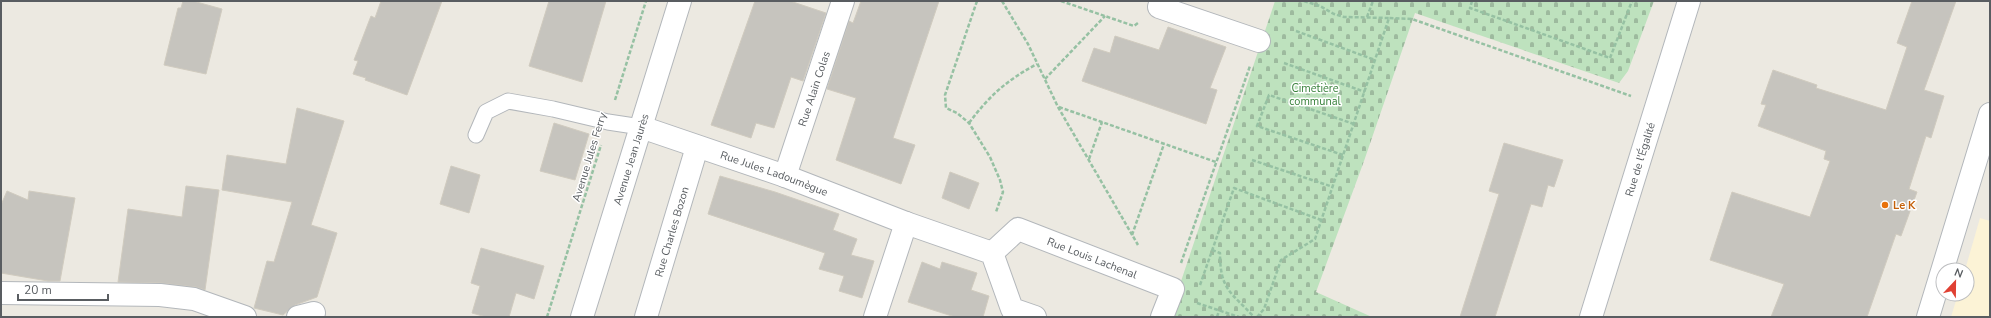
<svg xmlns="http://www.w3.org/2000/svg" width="1991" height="318" font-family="'Nunito Sans',sans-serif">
  <defs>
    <pattern id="cemetery-stones" width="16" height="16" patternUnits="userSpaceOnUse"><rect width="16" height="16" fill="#bee2be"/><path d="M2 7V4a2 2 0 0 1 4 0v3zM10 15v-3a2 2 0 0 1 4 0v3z" fill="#9dba9e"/></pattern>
  </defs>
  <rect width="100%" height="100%" fill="#ece9e1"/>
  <path fill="#fcf3d6" d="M 1980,218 L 1990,221 L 1990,317 L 1951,317 L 1958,294 L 1967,294 L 1967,270 L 1965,270 Z"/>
  <path fill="url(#cemetery-stones)" d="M 1275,1 L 1654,1 L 1628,71 L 1619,83 L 1415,13 L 1364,161 L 1316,292 L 1372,317 L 1169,317 Z"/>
  <g fill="#c6c4be" stroke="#d0cbbf">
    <path d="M 183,1 L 193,1 L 222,9 L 206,74 L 164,65 L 178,8 L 181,8 Z"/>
    <path d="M 381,1 L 442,1 L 407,95 L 365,80 L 366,78 L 353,74 L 358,61 L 354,60 L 371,16 L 375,18 Z"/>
    <path d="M 549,1 L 606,1 L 582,82 L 529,66 Z"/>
    <path d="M 755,1 L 790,1 L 826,13 L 803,81 L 791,77 L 774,128 L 756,123 L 751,138 L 711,125 Z"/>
    <path d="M 861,1 L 939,1 L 893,138 L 915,145 L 901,184 L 836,160 L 856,98 L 827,89 L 849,21 L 853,23 Z"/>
    <path d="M 1912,1 L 1956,1 L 1924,90 L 1944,96 L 1931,138 L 1926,136 L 1909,189 L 1917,192 L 1901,236 L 1896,234 L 1867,317 L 1771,317 L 1784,284 L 1710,260 L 1732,192 L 1810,217 L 1830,161 L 1824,159 L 1826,151 L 1758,126 L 1766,105 L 1761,104 L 1773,70 L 1817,85 L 1816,88 L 1886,110 L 1907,47 L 1897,43 Z"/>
    <path d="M 1168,27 L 1226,47 L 1210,88 L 1217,90 L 1206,124 L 1082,81 L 1094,48 L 1110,53 L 1115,36 L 1159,50 Z"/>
    <path d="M 297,108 L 344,121 L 311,225 L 337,233 L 317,297 L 295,305 L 283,315 L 254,308 L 267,261 L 274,262 L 292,202 L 222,190 L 227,155 L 286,164 Z"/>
    <path d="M 554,123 L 589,134 L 575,180 L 540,171 Z"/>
    <path d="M 1504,143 L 1563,160 L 1554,187 L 1548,185 L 1542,207 L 1531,204 L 1495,317 L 1460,317 L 1499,194 L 1489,191 Z"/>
    <path d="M 451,166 L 480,175 L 469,213 L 440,204 Z"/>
    <path d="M 950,172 L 979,183 L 969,209 L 942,198 Z"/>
    <path d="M 720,176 L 775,192 L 839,214 L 833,230 L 857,239 L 851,255 L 874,261 L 862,298 L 839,291 L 844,276 L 819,269 L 825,253 L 708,214 Z"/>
    <path d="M 186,186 L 219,190 L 205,290 L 196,287 L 161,283 L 118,282 L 128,209 L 182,217 Z"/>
    <path d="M 7,191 L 28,200 L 29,191 L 75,198 L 60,281 L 48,281 L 1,273 L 1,205 Z"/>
    <path d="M 481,248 L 544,266 L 534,299 L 516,293 L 509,317 L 486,317 L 472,313 L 480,286 L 471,283 Z"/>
    <path d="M 922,262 L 940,269 L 942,262 L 977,273 L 971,290 L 989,296 L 983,317 L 955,317 L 908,302 Z"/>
  </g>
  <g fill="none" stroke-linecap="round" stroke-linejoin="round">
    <defs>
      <path id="lane" d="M 476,135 L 486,112 L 508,101 L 553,109 L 608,122 L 641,127"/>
      <g id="street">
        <path d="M 1161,1 L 1159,7 L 1259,41"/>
        <path id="s1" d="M 641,127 L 785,176 L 906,223 L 992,253 L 1012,309 L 1035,317"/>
        <path id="s2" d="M 785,176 L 843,1"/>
        <path id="s3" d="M 992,253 L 1018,229 L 1173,289 L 1162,317"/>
        <path d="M 1,293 L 160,295 L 194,299 L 245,317"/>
        <path d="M 298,317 L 314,313"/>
        <path id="s4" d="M 582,317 L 680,1"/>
        <path id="s5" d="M 646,317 L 697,147"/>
        <path d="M 875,317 L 906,223"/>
        <path id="s6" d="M 1591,317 L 1689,1"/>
        <path d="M 1928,317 L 1990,114"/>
      </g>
    </defs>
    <use href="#lane" stroke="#b3b7bb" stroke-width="17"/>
    <use href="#street" stroke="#b3b7bb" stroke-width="24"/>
    <g stroke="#96c1a3" stroke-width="2.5" stroke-dasharray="4 2" stroke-linecap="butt">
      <path d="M 977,1 L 945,95 L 946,108 L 957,113 L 969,123 L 990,157 L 1000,180 L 1003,192 L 996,212"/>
      <path d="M 1002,1 L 1028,44 L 1058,107 L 1138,245"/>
      <path d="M 1061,1 L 1134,26 L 1138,23"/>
      <path d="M 1304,1 L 1320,6 L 1334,14 L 1344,17 L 1389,18"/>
      <path d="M 1472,1 L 1470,8 L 1610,58 L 1632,1"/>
      <path d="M 1367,17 L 1373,1"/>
      <path d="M 1296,31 L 1375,60"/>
      <path d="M 1284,63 L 1365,92"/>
      <path d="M 1045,79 L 1105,16"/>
      <path d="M 615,100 L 646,1"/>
      <path d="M 1059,107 L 1216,162"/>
      <path d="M 969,123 C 989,96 1007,80 1037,64"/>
      <path d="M 1343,155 L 1257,126 L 1269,95 L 1354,124"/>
      <path d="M 1089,159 L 1102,122"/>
      <path d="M 1252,160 L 1333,187"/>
      <path d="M 1132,235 L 1164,144"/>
      <path d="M 1212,250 L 1220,253 C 1220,290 1231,292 1254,317"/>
      <path d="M 1181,263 L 1250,66"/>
      <path d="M 1200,285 L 1234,188 L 1321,220"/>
      <path d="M 1197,303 L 1239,317"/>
      <path d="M 547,317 L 601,145"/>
      <path d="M 1217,317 L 1219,311"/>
      <path d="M 1257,317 L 1264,309 L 1281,260 L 1315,239 L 1389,18 L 1412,19 L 1631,96"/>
    </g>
    <use href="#lane" stroke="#fff" stroke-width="15"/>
    <use href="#street" stroke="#fff" stroke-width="22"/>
  </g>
  <circle fill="#e8710a" stroke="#fff" stroke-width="1.5" cx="1885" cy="205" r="4"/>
  <g text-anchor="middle" stroke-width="3" stroke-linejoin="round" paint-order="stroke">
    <g font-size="11" fill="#38813b" stroke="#fff">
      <text x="1315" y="92">Cimetière<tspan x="1315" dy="13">communal</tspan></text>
    </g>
    <g font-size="11" fill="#595d61" stroke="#fff">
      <text dy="4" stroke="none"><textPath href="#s2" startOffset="92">Rue Alain Colas</textPath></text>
      <text transform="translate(589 157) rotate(-73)" y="4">Avenue Jules Ferry</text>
      <text dy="4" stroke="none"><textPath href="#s4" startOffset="165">Avenue Jean Jaurès</textPath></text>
      <text dy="4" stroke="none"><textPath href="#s6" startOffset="165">Rue de l'Égalité</textPath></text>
      <text dy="4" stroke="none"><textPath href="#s1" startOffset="141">Rue Jules Ladoumègue</textPath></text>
      <text dy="4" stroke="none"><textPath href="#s5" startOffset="89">Rue Charles Bozon</textPath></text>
      <text dy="4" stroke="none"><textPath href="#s3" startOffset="115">Rue Louis Lachenal</textPath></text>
    </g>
    <g font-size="11" font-weight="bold" fill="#c56008" stroke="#fff" text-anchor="start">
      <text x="1893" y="209">Le K</text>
    </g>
  </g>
  <rect width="1991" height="318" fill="none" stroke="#595d61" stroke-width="4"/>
  <g transform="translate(1955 282) rotate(22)"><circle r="19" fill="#ffffff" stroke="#bdbec0"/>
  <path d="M0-3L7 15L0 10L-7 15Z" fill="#e04033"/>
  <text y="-6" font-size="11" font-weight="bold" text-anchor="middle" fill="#595d61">N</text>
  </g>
  <path d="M18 294v6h90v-6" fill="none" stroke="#595d61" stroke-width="2"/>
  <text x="24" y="294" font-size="12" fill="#595d61" stroke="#ffffff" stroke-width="3" paint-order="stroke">20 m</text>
</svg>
